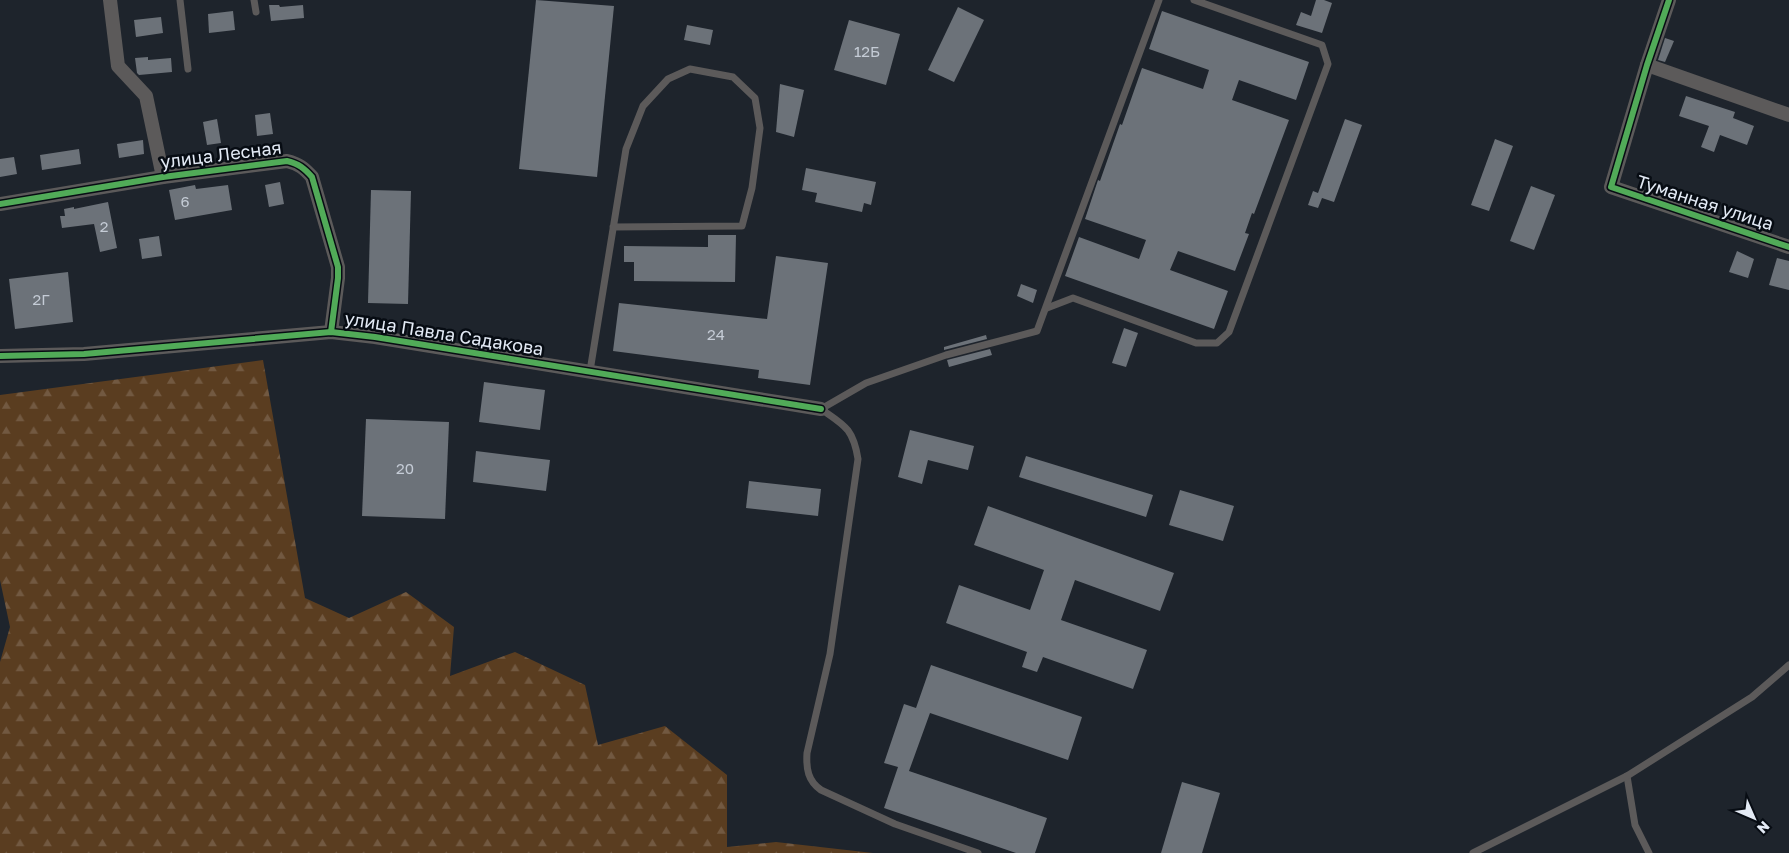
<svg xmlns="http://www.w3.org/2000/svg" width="1789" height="853" font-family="'Golos Text',sans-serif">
  <defs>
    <pattern id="forest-firs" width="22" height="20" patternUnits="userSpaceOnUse" patternTransform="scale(1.25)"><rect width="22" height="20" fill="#5a3d20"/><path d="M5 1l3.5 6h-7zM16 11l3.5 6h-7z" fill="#725941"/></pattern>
  </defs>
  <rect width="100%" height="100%" fill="#1e242c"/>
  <path fill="url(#forest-firs)" d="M 263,360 L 305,598 L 349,618 L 406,592 L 454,627 L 450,676 L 515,652 L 585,685 L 598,745 L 665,726 L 727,775 L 727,847 L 776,842 L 873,853 L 0,853 L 0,662 L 10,627 L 0,580 L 0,395 Z"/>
  <g fill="#6c7279">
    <path d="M 536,0 L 614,6 L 597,177 L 519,169 Z"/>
    <path d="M 1316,0 L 1324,0 L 1332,3 L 1322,33 L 1296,25 L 1301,12 L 1311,16 Z"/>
    <path d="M 269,5 L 279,5 L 280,7 L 303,5 L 304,18 L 271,21 Z"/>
    <path d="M 958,7 L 984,20 L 954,82 L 928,70 Z"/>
    <path d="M 233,11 L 235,30 L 209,33 L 208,14 Z"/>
    <path d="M 1162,11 L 1309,62 L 1296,100 L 1239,80 L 1232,100 L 1289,120 L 1254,214 L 1252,213 L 1245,233 L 1249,234 L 1235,271 L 1178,251 L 1170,270 L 1228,291 L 1214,329 L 1065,276 L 1079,237 L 1139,259 L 1146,240 L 1085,219 L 1098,180 L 1100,181 L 1120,124 L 1122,125 L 1142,68 L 1203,89 L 1209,70 L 1149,49 Z"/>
    <path d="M 161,17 L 163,33 L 136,37 L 134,20 Z"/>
    <path d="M 849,20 L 900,34 L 886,85 L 834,70 Z"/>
    <path d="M 687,25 L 713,30 L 710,45 L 684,40 Z"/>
    <path d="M 1665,38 L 1674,41 L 1665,62 L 1658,60 Z"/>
    <path d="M 148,57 L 148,60 L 171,58 L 172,72 L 139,75 L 137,73 L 135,58 Z"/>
    <path d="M 780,84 L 804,90 L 794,137 L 776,132 Z"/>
    <path d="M 1686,96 L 1735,112 L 1733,118 L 1754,126 L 1747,145 L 1720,135 L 1714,152 L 1701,147 L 1709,126 L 1679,116 Z"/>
    <path d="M 270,113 L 273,134 L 257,136 L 255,115 Z"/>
    <path d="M 217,119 L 221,143 L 207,145 L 203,122 Z"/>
    <path d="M 1345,119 L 1362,125 L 1334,202 L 1322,198 L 1318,208 L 1308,205 L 1313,191 L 1318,193 Z"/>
    <path d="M 1495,139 L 1513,146 L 1489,211 L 1471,205 Z"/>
    <path d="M 143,140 L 144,154 L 119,158 L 117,144 Z"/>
    <path d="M 79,149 L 81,164 L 42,170 L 40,155 Z"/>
    <path d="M 14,157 L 17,174 L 0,177 L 0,159 Z"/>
    <path d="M 806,168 L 876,182 L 871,205 L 864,203 L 862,212 L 815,202 L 817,193 L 802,190 Z"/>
    <path d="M 280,182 L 284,204 L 269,207 L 265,185 Z"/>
    <path d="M 195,185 L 196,189 L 228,185 L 232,210 L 175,220 L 169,190 Z"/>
    <path d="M 1531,186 L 1555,195 L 1534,250 L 1510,241 Z"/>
    <path d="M 371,190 L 411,191 L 408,304 L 368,303 Z"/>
    <path d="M 108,202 L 117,248 L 100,252 L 94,224 L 62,228 L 60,216 L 65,216 L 64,209 L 74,207 L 74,209 Z"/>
    <path d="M 708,235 L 736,235 L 735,282 L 634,281 L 634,262 L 624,262 L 624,246 L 708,247 Z"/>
    <path d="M 159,236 L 162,256 L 142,259 L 139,239 Z"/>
    <path d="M 1737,251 L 1754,259 L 1748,278 L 1729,272 Z"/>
    <path d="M 776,256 L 828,263 L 810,385 L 758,378 L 759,370 L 613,351 L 619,303 L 767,319 Z"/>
    <path d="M 1777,258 L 1789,261 L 1789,290 L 1769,285 Z"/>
    <path d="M 68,272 L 73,322 L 15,329 L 9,279 Z"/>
    <path d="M 1021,284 L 1037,290 L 1033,303 L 1017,296 Z"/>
    <path d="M 1124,328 L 1138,333 L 1126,367 L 1112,363 Z"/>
    <path d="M 986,335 L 987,339 L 944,350 L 944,347 Z"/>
    <path d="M 990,349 L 992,355 L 949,367 L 947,360 Z"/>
    <path d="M 484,382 L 545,390 L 540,430 L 479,422 Z"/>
    <path d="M 366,419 L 449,422 L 445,519 L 362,516 Z"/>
    <path d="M 910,430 L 974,446 L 968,470 L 928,460 L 922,484 L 898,477 Z"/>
    <path d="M 476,451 L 550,460 L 546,491 L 473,482 Z"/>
    <path d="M 1026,456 L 1153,495 L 1146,517 L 1019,477 Z"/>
    <path d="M 749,481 L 821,489 L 818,516 L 746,508 Z"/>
    <path d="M 1180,490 L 1234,506 L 1223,541 L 1169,525 Z"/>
    <path d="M 988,506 L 1174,573 L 1160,611 L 1075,580 L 1061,620 L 1147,650 L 1133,689 L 1043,657 L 1037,672 L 1022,667 L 1027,652 L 946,623 L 959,585 L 1030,610 L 1044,570 L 974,545 Z"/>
    <path d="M 931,665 L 1082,717 L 1068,760 L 930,713 L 909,771 L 1047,818 L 1035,853 L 1016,853 L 884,808 L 898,767 L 884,763 L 904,704 L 916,708 Z"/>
    <path d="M 1182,782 L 1220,793 L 1202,853 L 1161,853 Z"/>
  </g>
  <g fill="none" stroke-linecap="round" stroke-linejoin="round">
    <g stroke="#5c5a5a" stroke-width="7">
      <path d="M 180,0 L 188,69"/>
      <path d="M 254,0 L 256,12"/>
      <path d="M 1047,308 L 1073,298 L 1196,343 L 1217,343 L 1229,332 L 1328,64 L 1322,45 L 1194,0"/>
      <path d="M 590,371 L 626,149 L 643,106 L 668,79 L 690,69 L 733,77 L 755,98 L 760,128 L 752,188 L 742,226 L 613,227"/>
      <path d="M 1627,776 L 1635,825 L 1649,853"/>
      <path d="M 978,853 L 895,824 L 821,790 C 808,781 806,769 807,753 L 830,654 L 858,459 C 853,428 844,425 821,409 L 866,383 L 946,355 L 1037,331 L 1159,0"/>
      <path d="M 1473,853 L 1627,776 L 1752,697 L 1789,665"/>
    </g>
    <g stroke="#5c5a5a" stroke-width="14">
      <path d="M 110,0 L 118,66 L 146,96 L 163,177"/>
      <path d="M 1669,0 L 1647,65 L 1611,187 L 1789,247"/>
      <path d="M 1647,65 L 1789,115"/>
      <path d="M 0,204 L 163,177 L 287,161 C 299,164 304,168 312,177 L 338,267 L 338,278 L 331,332"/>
      <path d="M 0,356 L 84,354 L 331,332 L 375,337 L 821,409"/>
    </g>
    <defs>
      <g id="cycleway">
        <path d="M 1669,0 L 1647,65 L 1611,187 L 1789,247"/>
        <path d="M 0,204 L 163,177 L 287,161 C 299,164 304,168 312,177 L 338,267 L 338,278 L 331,332"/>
        <path d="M 0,356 L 84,354 L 331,332 L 375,337 L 821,409"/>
      </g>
    </defs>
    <use href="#cycleway" stroke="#070c13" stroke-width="9"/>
    <use href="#cycleway" stroke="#51ab58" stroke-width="6"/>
  </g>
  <g text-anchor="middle" stroke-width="5" stroke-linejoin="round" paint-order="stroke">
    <g font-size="15" fill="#c5ccd6">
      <text x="867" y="57">12Б</text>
      <text x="185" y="207">6</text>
      <text x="104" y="232">2</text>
      <text x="41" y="305">2Г</text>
      <text x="716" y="340">24</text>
      <text x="405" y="474">20</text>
    </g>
    <g font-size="18" fill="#e3eaf5" stroke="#070c13">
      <text transform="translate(221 155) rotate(-7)" y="6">улица Лесная</text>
      <text transform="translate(1705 203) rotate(18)" y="6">Туманная улица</text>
      <text transform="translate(444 334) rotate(9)" y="6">улица Павла Садакова</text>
    </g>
  </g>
  <g transform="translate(1754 818) rotate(135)" stroke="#070c13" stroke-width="4" paint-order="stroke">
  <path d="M0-4L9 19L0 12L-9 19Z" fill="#e3eaf5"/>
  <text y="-8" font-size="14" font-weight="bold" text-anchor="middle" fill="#e3eaf5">N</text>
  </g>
</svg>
